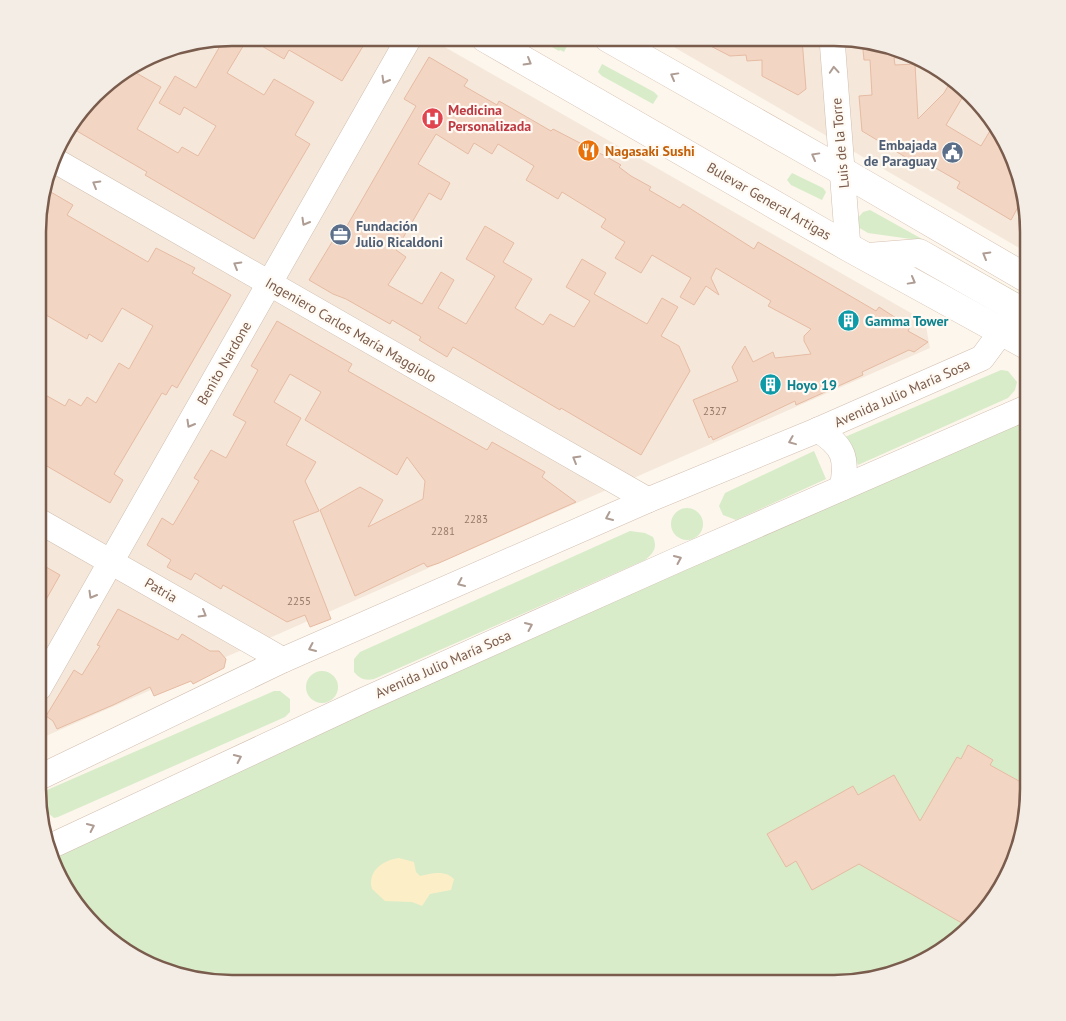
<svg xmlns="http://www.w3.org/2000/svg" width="1066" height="1021" font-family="'PT Sans',sans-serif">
  <rect width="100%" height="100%" fill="#fdf6ec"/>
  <g fill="#f5e8da">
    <path d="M 232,38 L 429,38 L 925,321 L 930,348 L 46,736 L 38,730 L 41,194 L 64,134 L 104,86 L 169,48 Z"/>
    <path d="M 660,39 L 859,39 L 931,63 L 988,113 L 1014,158 L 1028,220 L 1028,253 Z"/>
  </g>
  <g fill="#d8ecc9">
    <path d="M 536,38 L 561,38 L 568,44 L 564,52 L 560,50 L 559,51 Z"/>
    <path d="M 602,64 L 654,92 L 658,96 L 653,104 L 602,76 L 598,72 Z"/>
    <path d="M 792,173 L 823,188 L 826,192 L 822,200 L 791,185 L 787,180 Z"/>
    <path d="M 870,210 L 1028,298 L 1028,302 L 918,240 L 868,233 L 858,227 L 857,219 L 863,212 Z"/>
    <path d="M 1001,370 L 1008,371 L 1017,382 L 1015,390 L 1008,398 L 858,465 L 845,437 Z"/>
    <path d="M 1028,420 L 1028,801 L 1008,875 L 953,943 L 908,969 L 846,983 L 220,983 L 146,963 L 78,908 L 52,860 L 102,831 L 819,510 Z"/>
    <path d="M 814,451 L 826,479 L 736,520 L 723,515 L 719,506 L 725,493 Z"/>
    <circle cx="687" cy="524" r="16"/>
    <path d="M 630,531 L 645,533 L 653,537 C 658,548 653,553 645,560 L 374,679 C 365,681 360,679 354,672 L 354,659 L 360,652 Z"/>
    <circle cx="322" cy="687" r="16"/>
    <path d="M 274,691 L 280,691 L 290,699 L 290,712 L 285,717 L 58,817 L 54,818 L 42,808 L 44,793 L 47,790 Z"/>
  </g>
  <path fill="#fcefc7" d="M 399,858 L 414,862 L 416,872 L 420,876 C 432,873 445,870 454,879 L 451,890 L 430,894 L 422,906 L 412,902 L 385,901 L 372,889 C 367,871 383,860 399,858 Z"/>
  <g fill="#f3d5c3" stroke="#e6bba3">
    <path d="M 232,38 L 368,38 L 342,81 L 289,50 L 284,59 L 248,38 L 227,73 L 264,95 L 274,79 L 314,102 L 295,135 L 310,144 L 254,239 L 145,175 L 147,172 L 70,127 L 104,86 L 131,70 L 161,87 L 137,129 L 178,153 L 182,147 L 198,156 L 216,126 L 184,107 L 180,115 L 159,103 L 175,76 L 196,88 L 224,39 Z"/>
    <path d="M 697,39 L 802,39 L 806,89 L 798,95 L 762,76 L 762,60 L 747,61 L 746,55 L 730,56 Z"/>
    <path d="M 862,40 L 911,56 L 894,58 L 895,65 L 915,64 L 918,119 L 944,93 L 951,81 L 965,93 L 946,125 L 981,146 L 994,124 L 1014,158 L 1023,198 L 1011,220 L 957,188 L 960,182 L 925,162 L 922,167 L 862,131 L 859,96 L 872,95 L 870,60 L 864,60 Z"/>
    <path d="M 429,57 L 468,80 L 464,86 L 497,105 L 499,101 L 551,131 L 553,129 L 605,156 L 621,165 L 619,167 L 631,176 L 651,187 L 649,190 L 680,208 L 683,204 L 754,249 L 758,242 L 876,311 L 879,307 L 910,327 L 908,331 L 928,342 L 914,352 L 909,350 L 862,372 L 863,375 L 796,405 L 795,401 L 713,440 L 711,436 L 709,438 L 693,400 L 738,381 L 732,367 L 745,346 L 753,362 L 773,352 L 775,358 L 811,354 L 804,341 L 804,336 L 811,329 L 768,306 L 771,301 L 716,268 L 711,278 L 719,295 L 706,286 L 694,305 L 680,297 L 691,278 L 652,255 L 641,273 L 615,258 L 625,242 L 601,227 L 606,219 L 562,192 L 558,199 L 526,180 L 534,166 L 498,144 L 492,154 L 474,143 L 468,154 L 436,134 L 418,164 L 450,183 L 441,200 L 429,193 L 396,250 L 406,257 L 388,285 L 422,304 L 441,272 L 454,280 L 438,308 L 466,324 L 495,276 L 466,259 L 485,226 L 514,243 L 503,262 L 532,279 L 515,308 L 543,325 L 550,314 L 574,327 L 590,301 L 566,287 L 582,259 L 606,273 L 594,294 L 647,324 L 662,298 L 678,307 L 661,336 L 679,346 L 690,371 L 641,455 L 561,408 L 560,410 L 453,347 L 447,357 L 419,340 L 421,337 L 392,320 L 390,324 L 346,299 L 333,294 L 309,280 L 340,229 L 344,231 L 416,106 L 404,99 Z"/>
    <path d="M 44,188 L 73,205 L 67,215 L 148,262 L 156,248 L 195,268 L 192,273 L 231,295 L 177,388 L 172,385 L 166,395 L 162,393 L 114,474 L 123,480 L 110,503 L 40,462 L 40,392 L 65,406 L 69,399 L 81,406 L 87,397 L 96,403 L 119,363 L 129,369 L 153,326 L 122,308 L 102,342 L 89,334 L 87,339 L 41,312 L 41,194 Z"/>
    <path d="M 277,321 L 352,364 L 348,371 L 487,450 L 492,442 L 545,472 L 542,477 L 576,502 L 439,563 L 427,567 L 424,563 L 355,596 L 320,510 L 360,487 L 383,500 L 368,527 L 423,499 L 425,481 L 407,457 L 397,475 L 305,420 L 321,392 L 290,374 L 274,402 L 301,418 L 286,445 L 316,462 L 305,481 L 319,511 L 293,521 L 331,619 L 310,627 L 305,615 L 287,622 L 223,585 L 221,589 L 195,573 L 191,580 L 167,567 L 171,560 L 147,545 L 162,518 L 173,525 L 199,481 L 194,478 L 211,450 L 226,458 L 246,422 L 233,415 L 258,370 L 251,366 Z"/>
    <path d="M 39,563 L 60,575 L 39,612 Z"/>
    <path d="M 118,609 L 178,640 L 182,634 L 210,651 L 219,651 L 226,659 L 224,668 L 193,684 L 191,681 L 154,696 L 150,687 L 113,705 L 57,729 L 53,721 L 46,716 L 74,670 L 82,675 L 100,646 L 97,645 Z"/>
    <path d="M 968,745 L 993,760 L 990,765 L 1028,786 L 1028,801 L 1008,875 L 967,926 L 859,864 L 812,890 L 796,861 L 786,867 L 767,834 L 853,786 L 858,795 L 894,775 L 920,821 L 957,757 L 961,759 Z"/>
  </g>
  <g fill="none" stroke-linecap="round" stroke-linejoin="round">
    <defs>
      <g id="street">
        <path d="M 832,39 L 848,247"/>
        <path d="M 54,160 L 648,500"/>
        <path d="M 818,430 C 844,446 848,459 842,488"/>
        <path d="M 39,521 L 283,660"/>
        <path d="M 39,688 L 409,38"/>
        <path d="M 38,778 L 283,660 L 648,500 L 818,430 L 982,358 L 1002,331"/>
        <path d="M 47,848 L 364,700 L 677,560 L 1028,407"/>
      </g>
      <g id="secondary">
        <path d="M 485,38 L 848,247 L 1028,346"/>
        <path d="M 608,38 L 842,171 L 1028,279"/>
        <path d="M 868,257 L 919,253 L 1028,315"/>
      </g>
    </defs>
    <use href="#street" stroke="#d1beb0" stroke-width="26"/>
    <use href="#secondary" stroke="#d6c0b0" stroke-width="29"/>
    <use href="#street" stroke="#fff" stroke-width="25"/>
    <use href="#secondary" stroke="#fff" stroke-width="28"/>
  </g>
  <defs><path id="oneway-chevron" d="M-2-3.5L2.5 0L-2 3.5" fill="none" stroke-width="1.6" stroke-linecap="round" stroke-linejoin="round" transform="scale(1.25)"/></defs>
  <g stroke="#af9d94">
    <use href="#oneway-chevron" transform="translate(528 62) rotate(30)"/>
    <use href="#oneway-chevron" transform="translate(834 70) rotate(-94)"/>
    <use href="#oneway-chevron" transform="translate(674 76) rotate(-151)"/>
    <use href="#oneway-chevron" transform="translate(385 80) rotate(120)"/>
    <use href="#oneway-chevron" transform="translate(815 156) rotate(-151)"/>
    <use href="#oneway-chevron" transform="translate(96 184) rotate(-150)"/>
    <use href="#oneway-chevron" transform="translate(305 222) rotate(120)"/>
    <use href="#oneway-chevron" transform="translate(986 255) rotate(-150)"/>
    <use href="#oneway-chevron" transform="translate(237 265) rotate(-150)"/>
    <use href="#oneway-chevron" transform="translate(912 281) rotate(29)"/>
    <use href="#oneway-chevron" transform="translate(190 424) rotate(120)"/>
    <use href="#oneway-chevron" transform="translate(792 441) rotate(158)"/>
    <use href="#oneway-chevron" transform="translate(576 459) rotate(-150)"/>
    <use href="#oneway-chevron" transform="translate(609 517) rotate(156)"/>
    <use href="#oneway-chevron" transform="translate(678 559) rotate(-24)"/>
    <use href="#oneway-chevron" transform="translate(461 583) rotate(156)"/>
    <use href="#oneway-chevron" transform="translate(92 595) rotate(120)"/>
    <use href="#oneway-chevron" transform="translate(203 614) rotate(30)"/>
    <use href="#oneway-chevron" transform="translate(529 626) rotate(-24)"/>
    <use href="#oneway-chevron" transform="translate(312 648) rotate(156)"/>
    <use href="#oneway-chevron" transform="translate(238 758) rotate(-25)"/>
    <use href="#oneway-chevron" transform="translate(91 827) rotate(-25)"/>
  </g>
  <defs>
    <symbol id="hospital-disc" viewBox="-11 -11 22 22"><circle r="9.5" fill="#e0444e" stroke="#fffaf3"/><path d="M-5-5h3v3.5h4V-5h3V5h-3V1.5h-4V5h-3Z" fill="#fff"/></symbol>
    <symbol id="restaurant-disc" viewBox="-11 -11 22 22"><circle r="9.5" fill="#e8710a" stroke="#fffaf3"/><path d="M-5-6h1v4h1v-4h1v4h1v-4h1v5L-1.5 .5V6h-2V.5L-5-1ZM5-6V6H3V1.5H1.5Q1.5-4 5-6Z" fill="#fff"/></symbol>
    <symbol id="civic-disc" viewBox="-11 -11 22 22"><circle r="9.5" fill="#5c6f8a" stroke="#fffaf3"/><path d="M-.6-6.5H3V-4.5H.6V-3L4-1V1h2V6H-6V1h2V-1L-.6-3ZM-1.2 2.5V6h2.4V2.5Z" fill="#fff"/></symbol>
    <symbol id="office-disc" viewBox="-11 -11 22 22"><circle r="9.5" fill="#5c6f8a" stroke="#fffaf3"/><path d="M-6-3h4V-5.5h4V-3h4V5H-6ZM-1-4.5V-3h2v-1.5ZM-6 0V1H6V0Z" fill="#fff"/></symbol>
    <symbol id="building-disc" viewBox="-11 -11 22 22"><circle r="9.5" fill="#0f9aa8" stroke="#fffaf3"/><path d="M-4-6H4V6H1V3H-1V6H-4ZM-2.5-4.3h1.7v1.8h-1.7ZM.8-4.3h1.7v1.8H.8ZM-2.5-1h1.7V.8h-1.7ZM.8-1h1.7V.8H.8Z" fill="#fff"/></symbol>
  </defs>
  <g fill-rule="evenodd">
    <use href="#hospital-disc" x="420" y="106" width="25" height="25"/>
    <use href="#restaurant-disc" x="576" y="138" width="25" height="25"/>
    <use href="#civic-disc" x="940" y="140" width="25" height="25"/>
    <use href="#office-disc" x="328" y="222" width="25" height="25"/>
    <use href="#building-disc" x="836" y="308" width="25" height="25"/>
    <use href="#building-disc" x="758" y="372" width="25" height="25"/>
  </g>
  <g text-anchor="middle" stroke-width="4.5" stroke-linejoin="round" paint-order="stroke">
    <g font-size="11" fill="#987a6a">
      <text x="715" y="415">2327</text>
      <text x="476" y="523">2283</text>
      <text x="443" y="535">2281</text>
      <text x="299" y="605">2255</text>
    </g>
    <g font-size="14" font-weight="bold" fill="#be3a42" stroke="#fffaf3" text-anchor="start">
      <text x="448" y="115">Medicina<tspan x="448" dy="16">Personalizada</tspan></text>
    </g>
    <g font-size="14" fill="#7a5c4d" stroke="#fffaf3">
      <text transform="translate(840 143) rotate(-95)" y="5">Luis de la Torre</text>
      <text transform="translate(769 201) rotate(30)" y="5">Bulevar General Artigas</text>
      <text transform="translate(351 330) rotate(30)" y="5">Ingeniero Carlos María Maggiolo</text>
      <text transform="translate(224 363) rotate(-60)" y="5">Benito Nardone</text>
      <text transform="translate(902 393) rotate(-24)" y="5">Avenida Julio María Sosa</text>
      <text transform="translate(161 590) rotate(30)" y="5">Patria</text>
      <text transform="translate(443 664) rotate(-24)" y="5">Avenida Julio María Sosa</text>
    </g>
    <g font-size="14" font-weight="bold" fill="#4e5e75" stroke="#fffaf3" text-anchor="end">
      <text x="937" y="150">Embajada<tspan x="937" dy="16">de Paraguay</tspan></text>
      <text x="356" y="231" text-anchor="start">Fundación<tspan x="356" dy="16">Julio Ricaldoni</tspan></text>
    </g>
    <g font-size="14" font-weight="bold" fill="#c56008" stroke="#fffaf3" text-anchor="start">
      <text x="605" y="156">Nagasaki Sushi</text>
    </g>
    <g font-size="14" font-weight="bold" fill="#0d838f" stroke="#fffaf3" text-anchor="start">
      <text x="865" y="326">Gamma Tower</text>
      <text x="787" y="390">Hoyo 19</text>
    </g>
  </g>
  <path d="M0 0H1066V1021H0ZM232 46H834A186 186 0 0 1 1020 232V789A186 186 0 0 1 834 975H232A186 186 0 0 1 46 789V232A186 186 0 0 1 232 46Z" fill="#f4ede6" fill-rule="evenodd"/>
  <path fill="none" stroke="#7a5c4d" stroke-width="2.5" d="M232 46H834A186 186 0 0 1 1020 232V789A186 186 0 0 1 834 975H232A186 186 0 0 1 46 789V232A186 186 0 0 1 232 46Z"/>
</svg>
